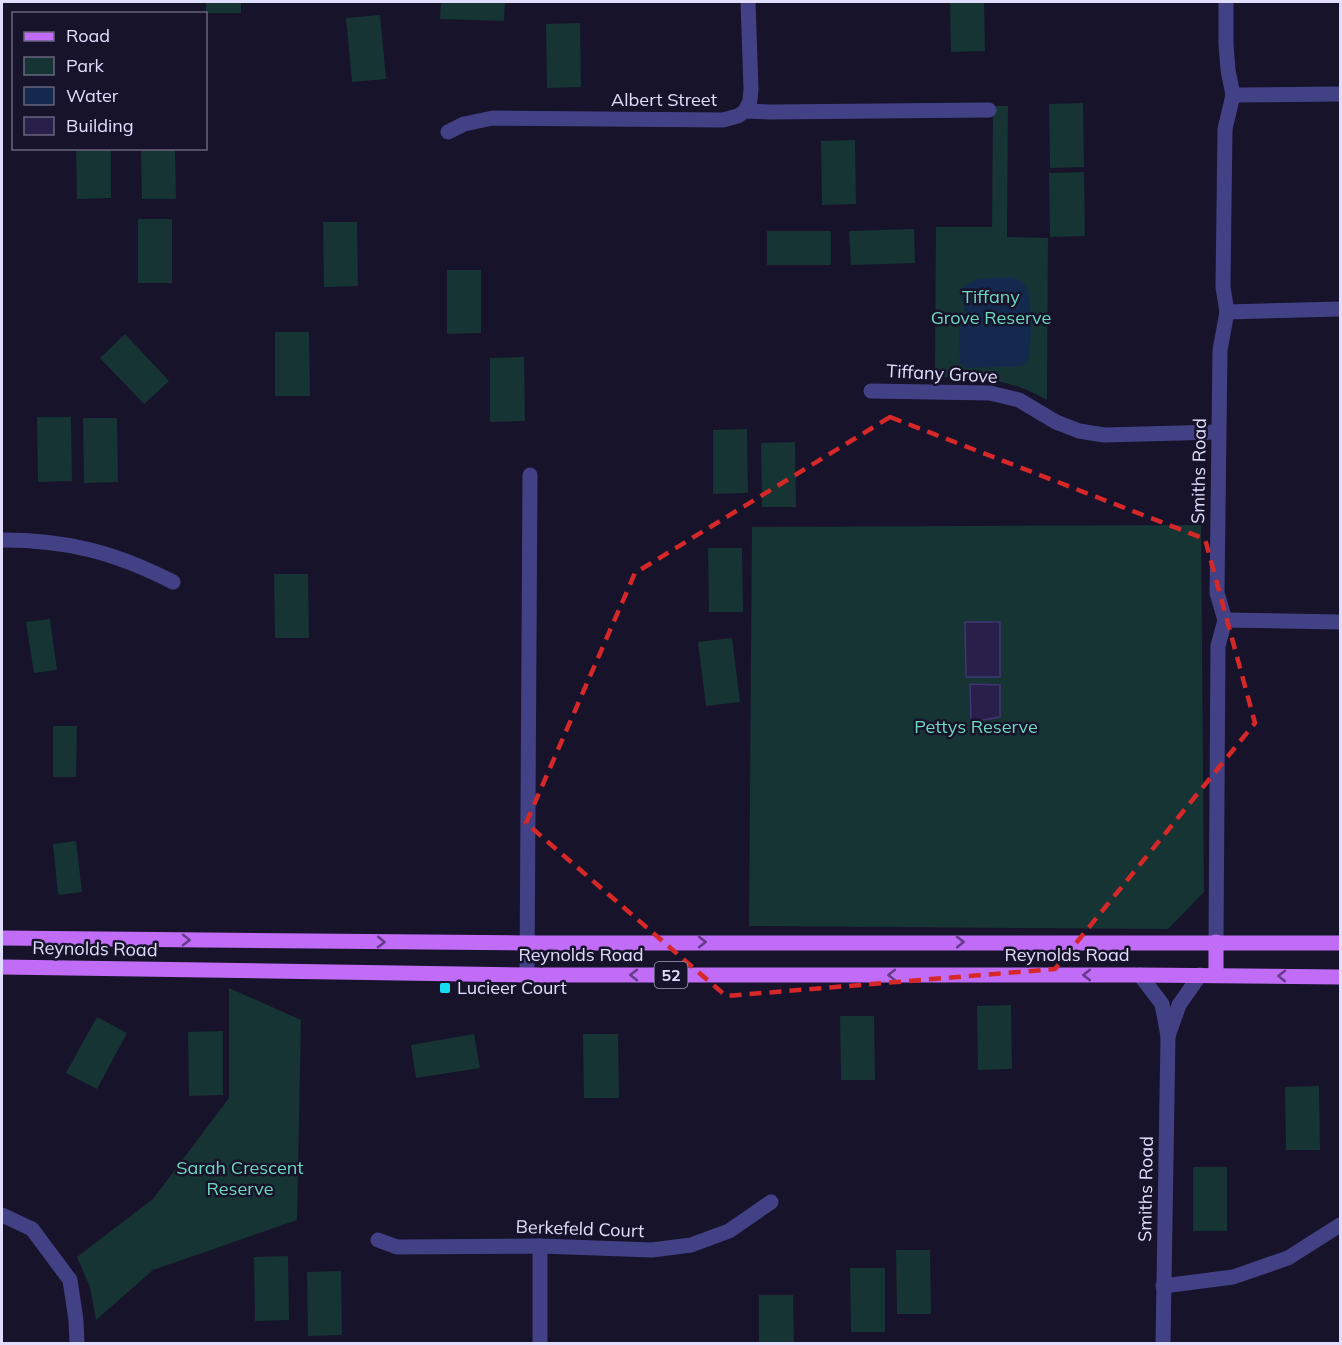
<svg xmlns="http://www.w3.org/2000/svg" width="1342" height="1345" font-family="Mulish,sans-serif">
  <rect width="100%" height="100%" fill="#17132a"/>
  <g fill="#163433">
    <rect x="206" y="2" width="35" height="11"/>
    <path d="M 441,2 L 505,2 L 504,21 L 440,19 Z"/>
    <path d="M 950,2 L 984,2 L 985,51 L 951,52 Z"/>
    <path d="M 380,15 L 386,79 L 352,82 L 346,18 Z"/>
    <path d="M 580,23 L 581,87 L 547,88 L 546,24 Z"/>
    <path d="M 1083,103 L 1084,167 L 1050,168 L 1049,104 Z"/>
    <path d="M 993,106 L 1008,106 L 1007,237 L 1048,238 L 1047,400 C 1008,378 978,377 935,377 L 936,227 L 992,227 Z"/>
    <path d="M 855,140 L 856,204 L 822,205 L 821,141 Z"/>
    <path d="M 76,149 L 111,149 L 111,198 L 77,199 Z"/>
    <path d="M 141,149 L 175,149 L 176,199 L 142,199 Z"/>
    <path d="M 1084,172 L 1085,236 L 1050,237 L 1049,173 Z"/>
    <rect x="138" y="219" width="34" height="64"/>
    <path d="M 323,222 L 357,222 L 358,286 L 324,287 Z"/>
    <path d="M 914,229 L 915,263 L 851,265 L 849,231 Z"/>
    <rect x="767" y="231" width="64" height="34"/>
    <path d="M 447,270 L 481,270 L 481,333 L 447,334 Z"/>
    <path d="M 275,332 L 309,332 L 310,396 L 275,396 Z"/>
    <path d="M 125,334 L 169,381 L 144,404 L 100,358 Z"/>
    <path d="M 524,357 L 525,421 L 490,422 L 490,358 Z"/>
    <path d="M 37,417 L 71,417 L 72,481 L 38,482 Z"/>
    <path d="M 83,418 L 117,418 L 118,482 L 84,483 Z"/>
    <path d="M 747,429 L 748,493 L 713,494 L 713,430 Z"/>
    <path d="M 795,442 L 796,507 L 762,507 L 761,443 Z"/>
    <path d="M 1201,525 L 1204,892 L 1168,929 L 749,926 L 752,527 Z"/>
    <path d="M 708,548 L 742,548 L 743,612 L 709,612 Z"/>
    <path d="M 274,574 L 308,574 L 309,638 L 275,638 Z"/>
    <path d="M 50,619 L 57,670 L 34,673 L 26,622 Z"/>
    <path d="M 732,638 L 740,702 L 706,706 L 698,642 Z"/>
    <path d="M 53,726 L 77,726 L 76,777 L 53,777 Z"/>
    <path d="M 76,841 L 82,892 L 58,895 L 53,844 Z"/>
    <path d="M 229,988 L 301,1020 L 297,1220 L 153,1270 L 96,1320 L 90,1287 L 77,1257 L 153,1199 L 229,1098 Z"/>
    <path d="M 1011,1005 L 1012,1069 L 978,1070 L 977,1006 Z"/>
    <path d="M 840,1016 L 874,1016 L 875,1080 L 841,1080 Z"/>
    <path d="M 97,1017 L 127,1033 L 97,1089 L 66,1073 Z"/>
    <path d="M 223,1031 L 223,1095 L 189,1096 L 188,1032 Z"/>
    <path d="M 474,1034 L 480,1068 L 416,1078 L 411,1045 Z"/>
    <path d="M 583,1034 L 618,1034 L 619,1098 L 584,1098 Z"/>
    <path d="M 1319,1086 L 1320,1150 L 1286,1150 L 1285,1087 Z"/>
    <rect x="1193" y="1167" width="34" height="64"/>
    <path d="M 896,1250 L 930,1250 L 931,1314 L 897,1314 Z"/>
    <path d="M 288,1256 L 289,1320 L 255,1321 L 254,1257 Z"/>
    <path d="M 850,1268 L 885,1268 L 885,1332 L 851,1332 Z"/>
    <path d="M 341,1271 L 342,1335 L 308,1336 L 307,1272 Z"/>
    <path d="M 759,1295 L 793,1295 L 794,1343 L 759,1343 Z"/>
  </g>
  <path fill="#132a4e" d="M 1011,277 C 1018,279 1024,282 1027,288 C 1032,300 1032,347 1028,360 L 1022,366 L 967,368 L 960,363 L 959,331 L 965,313 L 961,294 L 962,288 C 975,276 995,278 1011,277 Z"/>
  <g fill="#28204a" stroke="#403474" stroke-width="1.5">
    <path d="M 965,622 L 1000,622 L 1000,677 L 966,677 Z"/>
    <path d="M 970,684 L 1000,685 L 1000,717 L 971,722 Z"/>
  </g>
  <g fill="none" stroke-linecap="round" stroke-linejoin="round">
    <g stroke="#434186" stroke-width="15">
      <path d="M 1233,95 L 1340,94"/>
      <path d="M 745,111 L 750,101 L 751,89 L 748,2"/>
      <path d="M 448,132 L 464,124 L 493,118 L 723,120 L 738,116 L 745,111 L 771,112 L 989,110"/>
      <path d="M 1227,312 L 1340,309"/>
      <path d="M 871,391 L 990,393 L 1019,400 L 1056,422 L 1079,431 L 1104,435 L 1218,432"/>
      <path d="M 2,540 C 67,540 114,552 173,582"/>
      <path d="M 1225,620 L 1340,622"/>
      <path d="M 1216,942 L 1218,646 L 1225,620 L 1217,593 L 1220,350 L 1227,312 L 1223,287 L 1225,129 L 1233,95 L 1228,70 L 1226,44 L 1226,2"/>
      <path d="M 527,975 L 530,475"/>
      <path d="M 1140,975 L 1162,1004 L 1168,1036 L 1163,1344"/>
      <path d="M 1168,1036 L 1179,1005 L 1200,975"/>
      <path d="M 2,1215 L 32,1229 L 70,1280 L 76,1320 L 77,1344"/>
      <path d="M 378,1240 L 397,1247 L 540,1246 L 652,1250 L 691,1245 L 729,1231 L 771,1202"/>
      <path d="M 1163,1286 L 1233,1277 L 1288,1258 L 1340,1225"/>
      <path d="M 540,1344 L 540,1246"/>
    </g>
    <g stroke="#c16cf6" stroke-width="15">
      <path d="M 2,938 L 526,943 L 1340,943"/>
      <path d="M 2,967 L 527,975 L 1140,975 L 1340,977"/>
      <path d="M 1216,975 L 1216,942"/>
    </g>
  </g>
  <defs><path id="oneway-chevron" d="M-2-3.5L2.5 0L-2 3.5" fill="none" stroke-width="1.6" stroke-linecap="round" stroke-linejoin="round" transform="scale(1.5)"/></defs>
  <g stroke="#633b86">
    <use href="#oneway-chevron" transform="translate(186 940) rotate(1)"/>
    <use href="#oneway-chevron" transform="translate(381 942) rotate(1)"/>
    <use href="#oneway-chevron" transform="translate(702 942)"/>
    <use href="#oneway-chevron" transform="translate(960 942)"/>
    <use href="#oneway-chevron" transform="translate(634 975) rotate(180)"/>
    <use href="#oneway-chevron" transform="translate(892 975) rotate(180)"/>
    <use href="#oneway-chevron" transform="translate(1087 975) rotate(180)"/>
    <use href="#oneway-chevron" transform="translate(1282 976) rotate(-179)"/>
  </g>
  <path fill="none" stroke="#d62828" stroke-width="4.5" stroke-dasharray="12 8" stroke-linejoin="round" d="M 890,417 L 1205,539 L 1255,723 L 1055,969 L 726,996 L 526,823 L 635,573 Z"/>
  <rect fill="#17ddf0" stroke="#17132a" stroke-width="2" x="439" y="982" width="12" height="12" rx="3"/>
  <g text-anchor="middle" stroke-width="5" stroke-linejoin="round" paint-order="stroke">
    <rect fill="#17132a" stroke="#a4a1be" stroke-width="1.5" x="654.5" y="962" width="33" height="26" rx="4.5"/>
    <g font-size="16" font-weight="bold" fill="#e1defd">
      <text x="671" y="981">52</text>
    </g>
    <g font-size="18" fill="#e1defd" stroke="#17132a">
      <text x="664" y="106">Albert Street</text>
      <text transform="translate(942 374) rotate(3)" y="6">Tiffany Grove</text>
      <text transform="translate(1199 471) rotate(-89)" y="6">Smiths Road</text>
      <text transform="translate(95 949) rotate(1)" y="6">Reynolds Road</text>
      <text x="581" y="961">Reynolds Road</text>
      <text x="1067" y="961">Reynolds Road</text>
      <text transform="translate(1146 1189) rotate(-89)" y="6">Smiths Road</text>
      <text transform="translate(580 1229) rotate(2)" y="6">Berkefeld Court</text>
    </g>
    <g font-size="18" fill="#6ddabe" stroke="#17132a">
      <text x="991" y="303">Tiffany<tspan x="991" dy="21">Grove Reserve</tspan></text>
      <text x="976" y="733">Pettys Reserve</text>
      <text x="240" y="1174">Sarah Crescent<tspan x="240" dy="21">Reserve</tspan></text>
    </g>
    <g font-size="18" fill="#e1defd" stroke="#17132a" text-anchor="start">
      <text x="457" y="994">Lucieer Court</text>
    </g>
  </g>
  <rect width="1342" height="1345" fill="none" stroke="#e1defd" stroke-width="6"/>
  <rect x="12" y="12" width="195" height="138" fill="#17132a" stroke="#68647e" stroke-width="1.5"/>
  <rect x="24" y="32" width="30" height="9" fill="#c16cf6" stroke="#68647e" stroke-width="1.5"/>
  <text x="66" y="42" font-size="18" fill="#e1defd">Road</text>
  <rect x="24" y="57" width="30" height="18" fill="#163433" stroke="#68647e" stroke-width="1.5"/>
  <text x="66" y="72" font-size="18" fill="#e1defd">Park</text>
  <rect x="24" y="87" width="30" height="18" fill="#132a4e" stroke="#68647e" stroke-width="1.5"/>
  <text x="66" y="102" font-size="18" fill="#e1defd">Water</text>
  <rect x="24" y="117" width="30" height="18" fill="#28204a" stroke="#68647e" stroke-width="1.5"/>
  <text x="66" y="132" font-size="18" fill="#e1defd">Building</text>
</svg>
